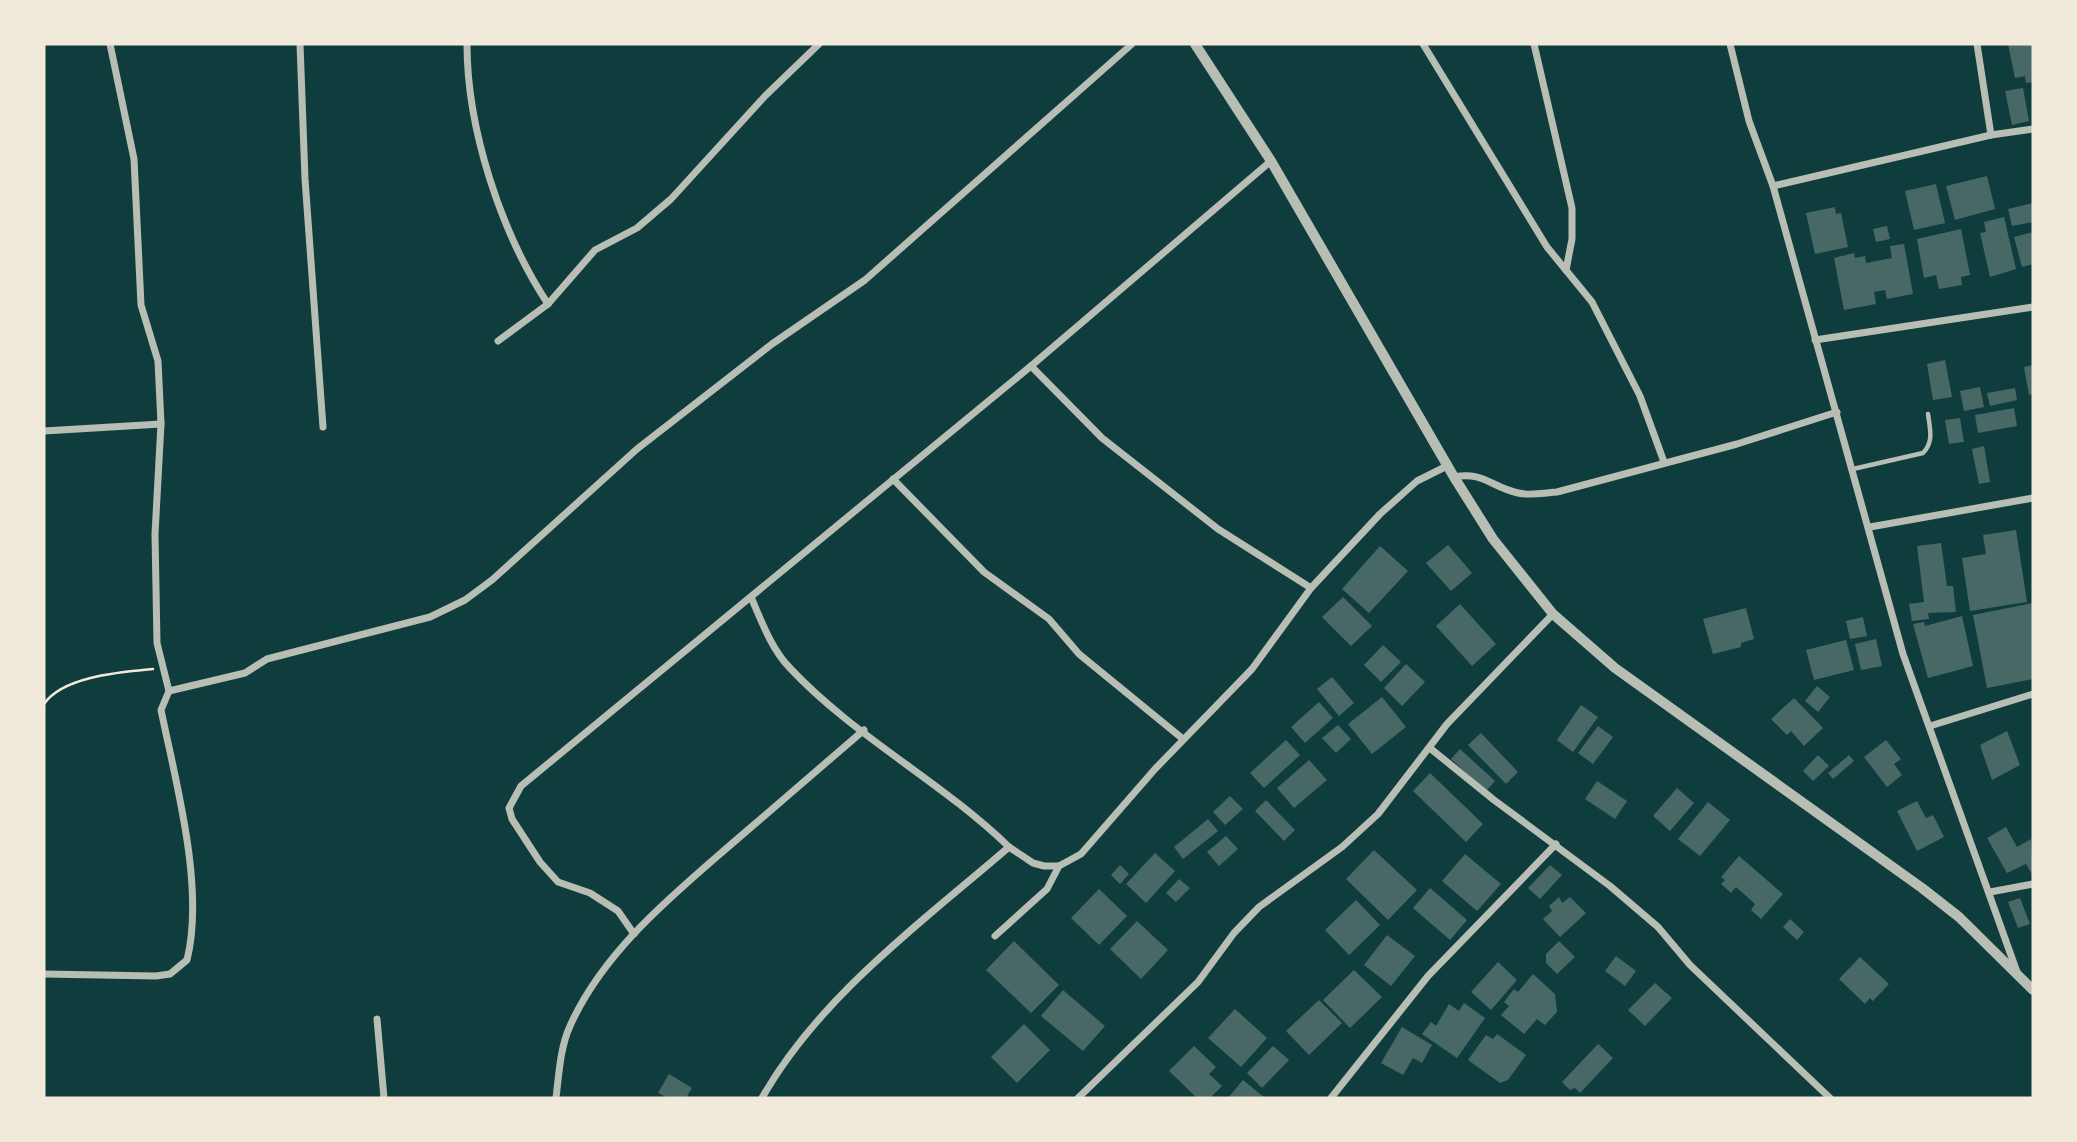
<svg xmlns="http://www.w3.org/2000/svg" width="2077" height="1142" font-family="'Work Sans',sans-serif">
  <rect width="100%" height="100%" fill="#0f3d3e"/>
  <g fill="#486865">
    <path d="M 2008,44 L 2033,44 L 2033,82 L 2026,83 L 2025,76 L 2015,78 Z"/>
    <path d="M 2023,88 L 2029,121 L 2012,125 L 2005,91 Z"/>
    <path d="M 1987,176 L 1995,209 L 1955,220 L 1946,186 Z"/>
    <path d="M 1936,184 L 1945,223 L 1914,230 L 1905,191 Z"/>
    <path d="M 2033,203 L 2033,222 L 2012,226 L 2008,209 Z"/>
    <path d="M 1835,207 L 1836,214 L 1841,213 L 1848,247 L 1815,254 L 1806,213 Z"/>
    <path d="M 2004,217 L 2016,269 L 1990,277 L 1980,233 L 1986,232 L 1984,222 Z"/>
    <path d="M 1887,226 L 1890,239 L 1876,242 L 1873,229 Z"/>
    <path d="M 1961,229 L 1970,275 L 1961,277 L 1962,285 L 1939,289 L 1936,275 L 1924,278 L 1917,239 Z"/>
    <path d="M 2033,232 L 2033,264 L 2022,267 L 2014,237 Z"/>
    <path d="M 1904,244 L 1913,294 L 1887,299 L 1885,290 L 1874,292 L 1876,304 L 1844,310 L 1834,258 L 1854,253 L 1855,258 L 1865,256 L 1866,263 L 1892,258 L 1890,246 Z"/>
    <path d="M 1945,360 L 1952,397 L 1933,400 L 1927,364 Z"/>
    <path d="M 2033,365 L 2033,394 L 2029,395 L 2024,367 Z"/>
    <path d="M 1980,387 L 1984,407 L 1964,411 L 1960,391 Z"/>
    <path d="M 2015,388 L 2017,400 L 1990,406 L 1987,393 Z"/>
    <path d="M 2014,408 L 2017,426 L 1978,433 L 1975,415 Z"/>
    <path d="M 1960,418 L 1964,442 L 1949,444 L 1945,420 Z"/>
    <path d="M 1984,446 L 1990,482 L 1979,484 L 1972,449 Z"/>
    <path d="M 2016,530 L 2027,602 L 1970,611 L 1962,558 L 1986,554 L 1983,535 Z"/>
    <path d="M 1941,543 L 1947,586 L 1953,586 L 1956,612 L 1928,613 L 1929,619 L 1912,621 L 1909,604 L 1924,602 L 1917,546 Z"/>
    <path d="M 1448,545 L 1472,573 L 1451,591 L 1426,563 Z"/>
    <path d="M 1380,546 L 1408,571 L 1369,613 L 1342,589 Z"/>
    <path d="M 1343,597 L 1372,626 L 1351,646 L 1322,617 Z"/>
    <path d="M 2033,603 L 2033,679 L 1987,688 L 1973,615 Z"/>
    <path d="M 1460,604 L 1496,644 L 1472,666 L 1436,626 Z"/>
    <path d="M 1746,608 L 1754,639 L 1741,643 L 1741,647 L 1713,654 L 1703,619 Z"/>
    <path d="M 1962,616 L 1973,666 L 1928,678 L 1913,624 L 1924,622 L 1925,626 Z"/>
    <path d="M 1863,617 L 1867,636 L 1850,639 L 1846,621 Z"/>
    <path d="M 1876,639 L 1882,666 L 1861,670 L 1855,644 Z"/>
    <path d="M 1846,640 L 1854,670 L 1814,680 L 1806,650 Z"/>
    <path d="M 1383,645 L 1401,662 L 1381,682 L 1364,665 Z"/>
    <path d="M 1406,664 L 1425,682 L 1402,706 L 1384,688 Z"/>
    <path d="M 1332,677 L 1354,703 L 1339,716 L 1317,689 Z"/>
    <path d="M 1817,686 L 1830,697 L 1818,712 L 1805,701 Z"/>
    <path d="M 1382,697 L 1406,727 L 1372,754 L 1348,724 Z"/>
    <path d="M 1794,698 L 1823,728 L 1804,746 L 1791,731 L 1787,735 L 1771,719 Z"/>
    <path d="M 1319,702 L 1333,718 L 1305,743 L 1291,727 Z"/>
    <path d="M 1581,705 L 1598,717 L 1573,752 L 1557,740 Z"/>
    <path d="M 1338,725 L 1351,739 L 1336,753 L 1322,738 Z"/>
    <path d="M 1598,726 L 1613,737 L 1593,764 L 1578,753 Z"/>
    <path d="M 2007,731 L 2020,765 L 1992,780 L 1980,745 Z"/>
    <path d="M 1481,733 L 1518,772 L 1506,784 L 1468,745 Z"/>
    <path d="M 1286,740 L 1300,755 L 1264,788 L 1250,773 Z"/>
    <path d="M 1886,740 L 1901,759 L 1894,764 L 1902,775 L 1887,787 L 1864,757 Z"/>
    <path d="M 1460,749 L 1495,781 L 1486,791 L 1451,759 Z"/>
    <path d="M 1818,755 L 1829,766 L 1813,781 L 1803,771 Z"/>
    <path d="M 1849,755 L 1854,761 L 1833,779 L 1828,773 Z"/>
    <path d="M 1309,760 L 1327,780 L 1294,808 L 1277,788 Z"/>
    <path d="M 1430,773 L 1483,824 L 1466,842 L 1413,791 Z"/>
    <path d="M 1597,781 L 1627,801 L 1615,819 L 1585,799 Z"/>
    <path d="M 1677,788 L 1694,803 L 1670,831 L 1653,816 Z"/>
    <path d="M 1230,796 L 1243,809 L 1225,825 L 1213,812 Z"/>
    <path d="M 1266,800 L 1295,830 L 1284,841 L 1255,811 Z"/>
    <path d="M 1917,801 L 1926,818 L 1933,815 L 1944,837 L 1917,851 L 1897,811 Z"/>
    <path d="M 1708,802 L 1730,820 L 1700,856 L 1678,839 Z"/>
    <path d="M 1208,819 L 1218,831 L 1183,859 L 1174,847 Z"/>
    <path d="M 2006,827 L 2017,847 L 2031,839 L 2033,876 L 2026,864 L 2007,873 L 1987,838 Z"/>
    <path d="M 1226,836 L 1238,849 L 1219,866 L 1207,852 Z"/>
    <path d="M 1374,850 L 1417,890 L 1388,920 L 1346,879 Z"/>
    <path d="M 1155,853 L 1175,871 L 1146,903 L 1126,884 Z"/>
    <path d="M 1465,854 L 1501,884 L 1477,911 L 1442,881 Z"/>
    <path d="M 1739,856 L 1783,894 L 1761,919 L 1751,910 L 1755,904 L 1736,887 L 1731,893 L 1721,884 L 1725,880 L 1721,877 Z"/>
    <path d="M 1120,865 L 1129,874 L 1120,884 L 1111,875 Z"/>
    <path d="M 1550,865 L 1562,875 L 1540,899 L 1528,888 Z"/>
    <path d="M 1179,879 L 1190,888 L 1176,902 L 1166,893 Z"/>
    <path d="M 1430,888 L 1467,920 L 1450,940 L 1413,908 Z"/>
    <path d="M 1099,889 L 1127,916 L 1099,945 L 1071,918 Z"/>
    <path d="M 1559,897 L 1562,903 L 1570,897 L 1586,913 L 1560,937 L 1543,919 L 1552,911 L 1549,906 Z"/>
    <path d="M 2020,898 L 2030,924 L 2018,928 L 2008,902 Z"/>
    <path d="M 1356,900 L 1380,925 L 1349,955 L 1325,930 Z"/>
    <path d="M 1790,919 L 1804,932 L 1797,940 L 1783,927 Z"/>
    <path d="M 1137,921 L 1168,950 L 1141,979 L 1110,949 Z"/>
    <path d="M 1387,935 L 1415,956 L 1391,986 L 1364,965 Z"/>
    <path d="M 1014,941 L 1059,985 L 1031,1013 L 986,970 Z"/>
    <path d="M 1559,941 L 1575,957 L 1557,974 L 1546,963 L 1546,954 Z"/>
    <path d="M 1616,956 L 1636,971 L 1625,986 L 1605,971 Z"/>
    <path d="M 1860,957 L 1889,984 L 1873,1001 L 1870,998 L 1865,1004 L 1839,979 Z"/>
    <path d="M 1498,962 L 1517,980 L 1491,1010 L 1471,992 Z"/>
    <path d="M 1354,970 L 1382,997 L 1350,1028 L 1323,1000 Z"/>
    <path d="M 1533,974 L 1555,994 L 1557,1012 L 1545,1025 L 1537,1019 L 1524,1034 L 1501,1015 L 1509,1006 L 1504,1002 L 1514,989 L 1518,992 Z"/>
    <path d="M 1655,983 L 1672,998 L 1645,1026 L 1628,1010 Z"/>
    <path d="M 1063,990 L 1105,1026 L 1083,1051 L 1041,1016 Z"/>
    <path d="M 1319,1000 L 1342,1023 L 1309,1055 L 1286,1031 Z"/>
    <path d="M 1464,1003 L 1485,1018 L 1457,1058 L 1422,1034 L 1431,1022 L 1436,1026 L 1449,1004 L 1459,1011 Z"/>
    <path d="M 1235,1009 L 1267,1038 L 1241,1067 L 1208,1038 Z"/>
    <path d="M 1024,1024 L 1050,1050 L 1017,1083 L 991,1057 Z"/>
    <path d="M 1402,1027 L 1432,1045 L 1422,1063 L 1413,1058 L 1403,1075 L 1381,1063 Z"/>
    <path d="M 1497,1034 L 1526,1055 L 1508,1080 L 1500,1083 L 1468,1060 L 1486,1035 L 1493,1039 Z"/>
    <path d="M 1598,1044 L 1613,1058 L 1580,1093 L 1575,1088 L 1570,1090 L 1562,1082 Z"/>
    <path d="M 1194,1046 L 1216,1067 L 1209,1074 L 1222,1086 L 1210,1098 L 1197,1098 L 1169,1071 Z"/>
    <path d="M 1273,1046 L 1289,1060 L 1262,1088 L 1247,1073 Z"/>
    <path d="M 669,1074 L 692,1088 L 686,1098 L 668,1098 L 658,1093 Z"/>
    <path d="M 1243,1080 L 1265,1098 L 1228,1098 Z"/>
  </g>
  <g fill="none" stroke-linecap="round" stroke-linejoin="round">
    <path stroke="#f1e9da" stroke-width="2.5" d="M 44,704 C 63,676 122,672 153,669"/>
    <path stroke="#b8beb3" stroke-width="4.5" d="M 1853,469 L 1923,453 C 1934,442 1930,429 1928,414"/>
    <g stroke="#b8beb3" stroke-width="7">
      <path d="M 110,44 L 134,159 L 141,305 L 158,361 L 161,424 L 155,534 L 157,643 L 169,691"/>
      <path d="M 300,44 L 305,179 L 323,427"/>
      <path d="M 467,44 C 467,129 501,233 548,304"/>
      <path d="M 1423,44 L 1547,247 L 1592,302 L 1640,396 L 1664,462"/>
      <path d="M 1534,44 L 1572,208 L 1572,239 L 1566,270"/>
      <path d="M 1730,44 L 1749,121 L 1773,186 L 1903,654 L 2017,972"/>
      <path d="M 1977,44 L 1991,135"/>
      <path d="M 1773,186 L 1991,135 L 2033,129"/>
      <path d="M 1815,340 L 2033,307"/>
      <path d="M 498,341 L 548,304 L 595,250 L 637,228 L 671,199 L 765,96 L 819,44"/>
      <path d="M 1031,366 L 1102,438 L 1218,529 L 1311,588"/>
      <path d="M 44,431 L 161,424"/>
      <path d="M 1454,477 C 1483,471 1491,487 1518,493 C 1530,496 1544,493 1557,492 L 1737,444 L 1837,412"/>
      <path d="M 893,479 L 984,572 L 1049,619 L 1079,654 L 1183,739"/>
      <path d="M 1870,527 L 2033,498"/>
      <path d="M 751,597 C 761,620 771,648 789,667 C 853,736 941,781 1009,847 L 1033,863 L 1044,866 L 1059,866 L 1081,854 L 1155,769 L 1252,669 L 1311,588 L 1380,514 L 1417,481 L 1447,466"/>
      <path d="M 1930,726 L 2033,694"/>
      <path d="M 1431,749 L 1494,800 L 1610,886 L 1658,927 L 1690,965 L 1830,1098"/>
      <path d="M 1990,892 L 2033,884"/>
      <path d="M 634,934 L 618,911 L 590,893 L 558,882 L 540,862 L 512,819 L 509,808 L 521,786 L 1031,366 L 1271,161"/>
      <path d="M 995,936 L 1047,889 L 1059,866"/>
      <path d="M 44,974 L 156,976 L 170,974 L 187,960 C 205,888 176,783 161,710 L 169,691 L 245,673 L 267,659 L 290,653 L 430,617 L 465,600 L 492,580 L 637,449 L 772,344 L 865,280 L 1132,44"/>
      <path d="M 377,1019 L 384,1098"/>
      <path d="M 556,1098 C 559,1074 560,1048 570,1026 C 604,950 674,894 735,841 C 778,804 821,767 864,730"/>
      <path d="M 762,1098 C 819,997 922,922 1009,847"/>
      <path d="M 1078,1098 L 1198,982 L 1234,933 L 1259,907 L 1342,847 L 1378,814 L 1447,724 L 1553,614"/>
      <path d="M 1331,1098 L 1428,976 L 1556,844"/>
    </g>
    <path stroke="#b8beb3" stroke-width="10" d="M 1195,44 L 1271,161 L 1454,477 L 1493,539 L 1553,614 L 1615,668 L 1922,888 L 1959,917 L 2033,990"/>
  </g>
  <rect width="2077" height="1142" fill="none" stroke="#f1e9da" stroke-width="91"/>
</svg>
